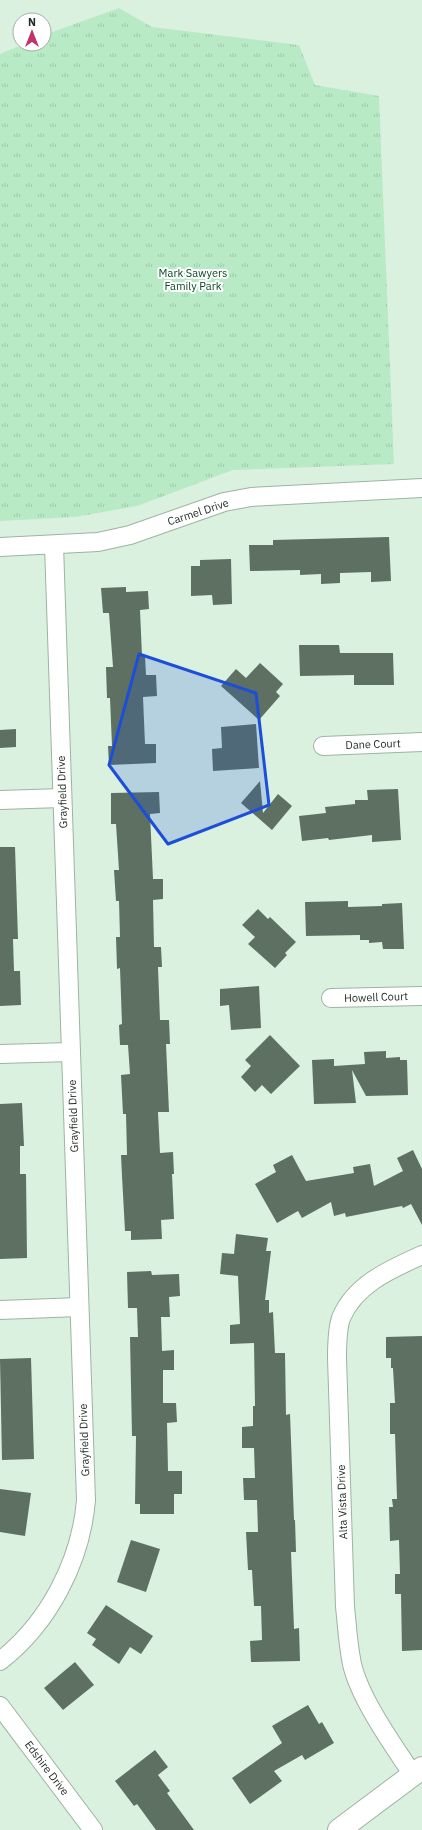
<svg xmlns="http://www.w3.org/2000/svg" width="422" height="1830" font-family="'IBM Plex Sans',sans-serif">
  <defs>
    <pattern id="park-tufts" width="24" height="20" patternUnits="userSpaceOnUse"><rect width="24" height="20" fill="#b8eac5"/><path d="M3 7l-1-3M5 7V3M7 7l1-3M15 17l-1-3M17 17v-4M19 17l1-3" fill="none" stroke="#9ec9a9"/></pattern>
  </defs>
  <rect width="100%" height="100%" fill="#dbf1e0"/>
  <path fill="url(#park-tufts)" d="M 119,8 L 152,27 L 299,45 L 315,85 L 379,96 L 394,464 L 233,470 L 137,506 L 75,517 L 0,521 L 0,54 L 24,44 L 44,44 L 44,35 Z"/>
  <g fill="#5d7062">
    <path d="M 389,537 L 391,581 L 371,582 L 371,572 L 340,573 L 340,583 L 321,584 L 321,574 L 300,575 L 300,570 L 250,571 L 249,545 L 273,545 L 273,540 Z"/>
    <path d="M 231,559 L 232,604 L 213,605 L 212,595 L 191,596 L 191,566 L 200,566 L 200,560 Z"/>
    <path d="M 126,587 L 126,592 L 148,591 L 149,609 L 140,610 L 142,656 L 145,656 L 146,675 L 156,675 L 157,696 L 143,697 L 145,744 L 156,744 L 156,763 L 109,765 L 108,746 L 112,746 L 110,698 L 107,698 L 106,667 L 113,667 L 109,613 L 103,613 L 101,588 Z"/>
    <path d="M 299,645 L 339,645 L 340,653 L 393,653 L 394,685 L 354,685 L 354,675 L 300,676 Z"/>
    <path d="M 260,663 L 283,684 L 276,692 L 280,696 L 259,720 L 221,686 L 236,669 L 246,678 Z"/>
    <path d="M 256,724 L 259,768 L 213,771 L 212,749 L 222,748 L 221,727 Z"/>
    <path d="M 16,729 L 16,747 L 0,748 L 0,730 Z"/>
    <path d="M 260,781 L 263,813 L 278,794 L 292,806 L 272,830 L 241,803 Z"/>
    <path d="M 398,789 L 401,840 L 372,842 L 372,835 L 329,840 L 328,838 L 302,841 L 299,816 L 326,813 L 325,807 L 355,804 L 355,800 L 368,800 L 367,790 Z"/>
    <path d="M 159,792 L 160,813 L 150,814 L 153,879 L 163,879 L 163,899 L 153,900 L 154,947 L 161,947 L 162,967 L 158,967 L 160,1020 L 169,1020 L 170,1044 L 166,1044 L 169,1112 L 158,1112 L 160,1153 L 173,1152 L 174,1174 L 172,1174 L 174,1219 L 161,1220 L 162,1239 L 131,1240 L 131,1231 L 125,1231 L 122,1176 L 121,1155 L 127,1155 L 126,1114 L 123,1114 L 121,1075 L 130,1074 L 128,1045 L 120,1045 L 119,1025 L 122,1024 L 120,968 L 117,969 L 116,937 L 120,937 L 119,901 L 116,901 L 114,870 L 119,870 L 116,824 L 111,824 L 111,793 Z"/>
    <path d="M 0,847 L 15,847 L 18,939 L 13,939 L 14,971 L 20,971 L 21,1005 L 0,1006 Z"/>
    <path d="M 348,901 L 348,907 L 382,906 L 382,904 L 402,903 L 404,949 L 383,949 L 382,942 L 369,943 L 369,940 L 360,940 L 360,935 L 306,936 L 305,902 Z"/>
    <path d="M 258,909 L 268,919 L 270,917 L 296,942 L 285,953 L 287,955 L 275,968 L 248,944 L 255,937 L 242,925 Z"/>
    <path d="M 259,986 L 261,1028 L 231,1030 L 229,1005 L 220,1006 L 220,989 Z"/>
    <path d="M 270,1035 L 300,1066 L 271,1094 L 262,1085 L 255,1092 L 241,1077 L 251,1066 L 245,1060 Z"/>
    <path d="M 386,1051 L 386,1058 L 400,1057 L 400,1060 L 407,1060 L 408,1095 L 366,1096 L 352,1070 L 356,1103 L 314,1104 L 312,1060 L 334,1059 L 334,1066 L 365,1064 L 364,1052 Z"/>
    <path d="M 22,1103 L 24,1146 L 20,1146 L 20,1174 L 26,1174 L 27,1258 L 0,1259 L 0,1104 Z"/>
    <path d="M 413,1150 L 422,1169 L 422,1225 L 411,1204 L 403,1208 L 402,1206 L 346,1217 L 345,1213 L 334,1216 L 331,1202 L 302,1218 L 298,1211 L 277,1223 L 255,1184 L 276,1172 L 273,1165 L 292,1155 L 306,1181 L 354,1173 L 353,1167 L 370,1164 L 374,1186 L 403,1171 L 397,1158 Z"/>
    <path d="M 236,1234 L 268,1238 L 266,1251 L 271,1251 L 265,1300 L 269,1300 L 269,1313 L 273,1312 L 275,1353 L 285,1353 L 286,1415 L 290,1414 L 294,1520 L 295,1520 L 296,1552 L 291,1552 L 294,1629 L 299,1628 L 300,1661 L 251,1662 L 250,1641 L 262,1640 L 261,1606 L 254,1606 L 252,1570 L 248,1570 L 246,1532 L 258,1532 L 257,1500 L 244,1500 L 243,1478 L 255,1478 L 254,1448 L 242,1448 L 242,1427 L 253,1426 L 253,1406 L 255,1406 L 254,1343 L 230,1344 L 230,1325 L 240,1324 L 238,1276 L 220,1274 L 222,1253 L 234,1254 Z"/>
    <path d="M 151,1271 L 152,1275 L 179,1274 L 180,1296 L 169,1297 L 170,1317 L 161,1317 L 162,1351 L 174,1350 L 174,1370 L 163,1370 L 163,1403 L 176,1403 L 177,1422 L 167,1423 L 168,1471 L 182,1471 L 182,1494 L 174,1494 L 174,1514 L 140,1514 L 140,1504 L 135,1504 L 136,1436 L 132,1436 L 130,1337 L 138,1337 L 137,1308 L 128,1308 L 127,1272 Z"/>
    <path d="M 422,1336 L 422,1650 L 402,1651 L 401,1594 L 395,1594 L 395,1574 L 400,1574 L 399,1540 L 390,1541 L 389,1507 L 393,1507 L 392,1499 L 397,1499 L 395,1434 L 390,1434 L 390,1403 L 395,1403 L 393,1368 L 391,1368 L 391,1358 L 386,1358 L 386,1337 Z"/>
    <path d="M 31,1358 L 34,1459 L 2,1460 L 0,1359 Z"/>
    <path d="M 0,1489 L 31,1493 L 25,1536 L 0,1532 Z"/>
    <path d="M 131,1540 L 160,1549 L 146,1592 L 117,1582 Z"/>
    <path d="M 106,1605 L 153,1636 L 141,1654 L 130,1647 L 119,1664 L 92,1645 L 96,1639 L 87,1633 Z"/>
    <path d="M 75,1662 L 94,1685 L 63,1710 L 44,1688 Z"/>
    <path d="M 308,1705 L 319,1724 L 322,1722 L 334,1743 L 305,1760 L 302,1755 L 274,1771 L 282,1781 L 250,1804 L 232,1778 L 282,1743 L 272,1726 Z"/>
    <path d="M 155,1750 L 168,1767 L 158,1775 L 170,1791 L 167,1793 L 194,1830 L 156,1830 L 137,1804 L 134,1806 L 115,1781 Z"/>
  </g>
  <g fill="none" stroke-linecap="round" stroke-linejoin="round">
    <defs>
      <g id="minor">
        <path d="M 0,547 L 98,542 L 130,535 L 224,502 L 251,497 L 422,488"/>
        <path d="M 323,746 L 422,742"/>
        <path d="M 0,800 L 62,798"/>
        <path d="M 331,998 L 422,996"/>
        <path d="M 0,1054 L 71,1052"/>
        <path d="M 0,1310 L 79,1307"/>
        <path d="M 0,1661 C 49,1623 81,1561 86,1500 L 54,545"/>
        <path d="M 0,1706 L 93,1830"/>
        <path d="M 413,1775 C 393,1745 360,1699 352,1664 C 348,1645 347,1626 345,1606 L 337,1358 C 337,1345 337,1330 341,1318 C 355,1284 391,1269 422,1255"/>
      </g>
      <path id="tertiary" d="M 339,1830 L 422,1768"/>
    </defs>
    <use href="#minor" stroke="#9eb3a3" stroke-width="20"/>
    <use href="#tertiary" stroke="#9eb3a3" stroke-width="24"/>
    <use href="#minor" stroke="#fff" stroke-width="18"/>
    <use href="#tertiary" stroke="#fff" stroke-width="22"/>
  </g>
  <path fill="#1d4ed8" fill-opacity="0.2" stroke="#1d4ed8" stroke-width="3" stroke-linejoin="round" d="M 139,654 L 256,693 L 269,805 L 168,844 L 109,765 Z"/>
  <g text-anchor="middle" stroke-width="4" stroke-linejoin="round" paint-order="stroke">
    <g font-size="11" fill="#094523" stroke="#fff">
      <text x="193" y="277">Mark Sawyers<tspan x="193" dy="13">Family Park</tspan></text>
    </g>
    <g font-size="11" fill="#242d26" stroke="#fff">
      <text transform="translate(198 512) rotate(-18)" y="4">Carmel Drive</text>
      <text transform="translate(373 744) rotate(-2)" y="4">Dane Court</text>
      <text transform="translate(62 792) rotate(-92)" y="4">Grayfield Drive</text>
      <text transform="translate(376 997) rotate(-2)" y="4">Howell Court</text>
      <text transform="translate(73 1116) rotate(-92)" y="4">Grayfield Drive</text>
      <text transform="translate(84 1440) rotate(-92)" y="4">Grayfield Drive</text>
      <text transform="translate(342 1502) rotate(-92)" y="4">Alta Vista Drive</text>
      <text transform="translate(47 1768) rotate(53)" y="4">Edshire Drive</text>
    </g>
  </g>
  <g transform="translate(32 32)"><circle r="19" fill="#ffffff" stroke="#a7aba8"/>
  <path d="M0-3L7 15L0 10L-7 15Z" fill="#c03468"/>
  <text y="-6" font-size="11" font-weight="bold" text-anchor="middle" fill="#242d26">N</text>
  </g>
</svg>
